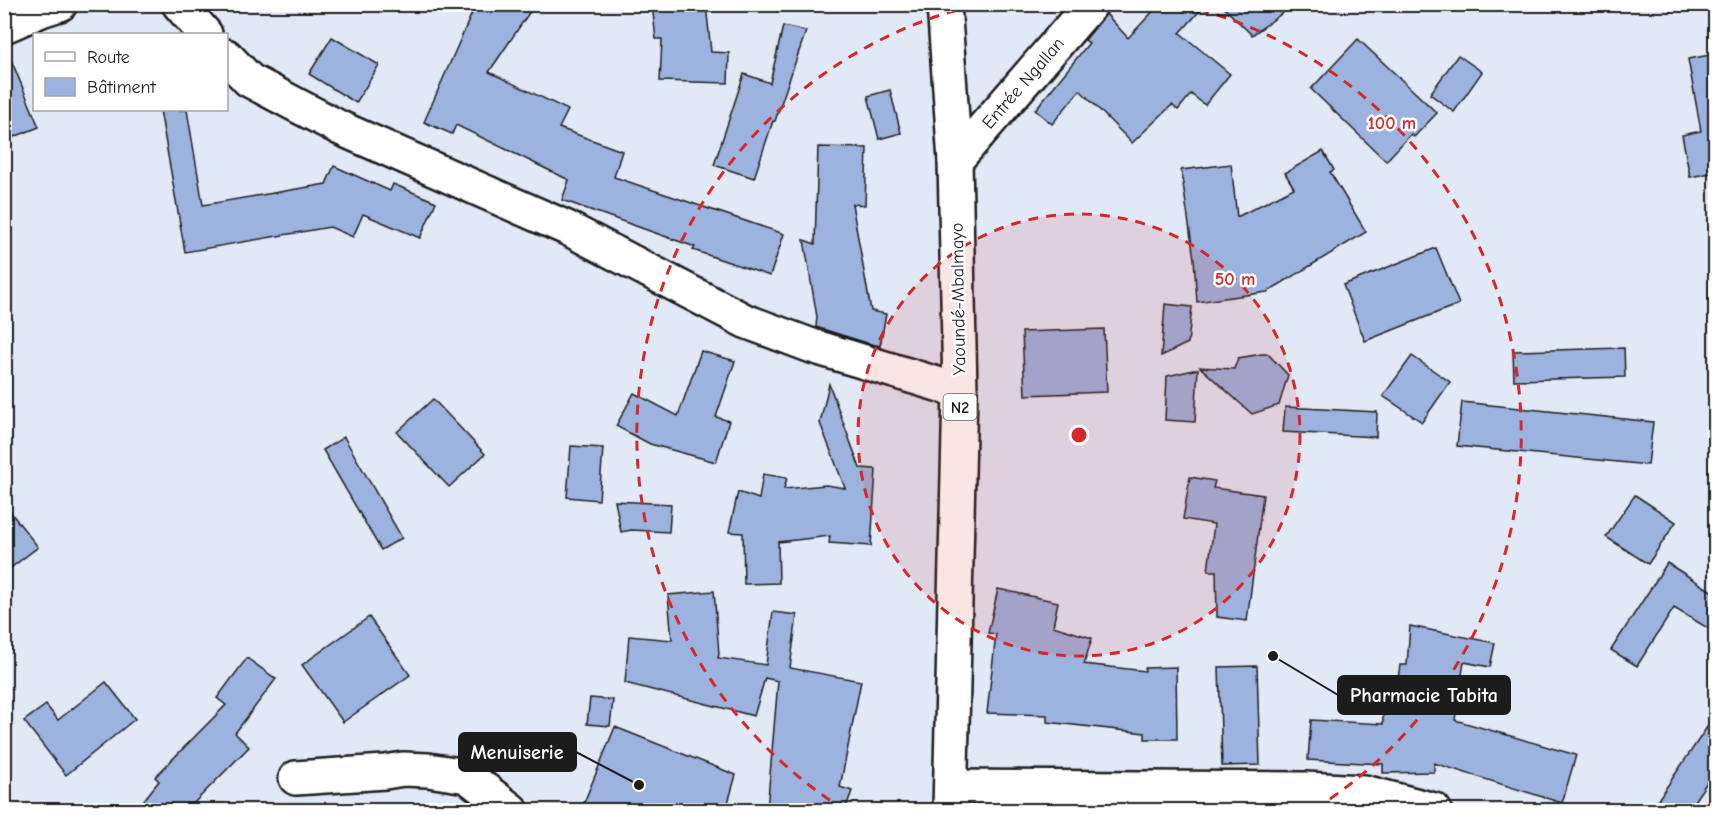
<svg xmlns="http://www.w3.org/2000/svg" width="1720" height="815" font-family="'Comic Neue',sans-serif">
  <rect width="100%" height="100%" fill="#e1e8f6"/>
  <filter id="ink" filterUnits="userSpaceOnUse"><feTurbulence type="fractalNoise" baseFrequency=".0167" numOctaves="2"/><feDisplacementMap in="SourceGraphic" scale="12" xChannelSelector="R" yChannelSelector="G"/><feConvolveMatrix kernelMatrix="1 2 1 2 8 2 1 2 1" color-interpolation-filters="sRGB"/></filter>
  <g filter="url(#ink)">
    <g fill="#9cb3e0" stroke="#1c1c1c" stroke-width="1.5">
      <path d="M 476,4 L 535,4 L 489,72 L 568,110 L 559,128 L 622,151 L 614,177 L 784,234 L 770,276 L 693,250 L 695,247 L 562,200 L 569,180 L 456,125 L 452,134 L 424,122 Z"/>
      <path d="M 652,4 L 706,4 L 711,52 L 729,53 L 728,83 L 660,81 L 662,39 L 656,39 Z"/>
      <path d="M 1160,4 L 1206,4 L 1180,33 L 1230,74 L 1205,105 L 1191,94 L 1178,110 L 1172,105 L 1132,143 L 1080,90 L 1052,124 L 1035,110 L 1089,43 L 1085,40 L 1106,14 L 1128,38 Z"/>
      <path d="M 1220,4 L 1295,4 L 1252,35 Z"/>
      <path d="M 783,26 L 806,31 L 775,121 L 773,121 L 754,178 L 714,165 L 744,74 L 770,83 Z"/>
      <path d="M 332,37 L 379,65 L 356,103 L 309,74 Z"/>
      <path d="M 1358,39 L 1437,113 L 1414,137 L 1411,134 L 1386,161 L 1311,89 Z"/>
      <path d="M 5,45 L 39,127 L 4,141 L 4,46 Z"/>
      <path d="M 1716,54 L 1716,172 L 1690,177 L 1682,135 L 1701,131 L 1688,59 Z"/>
      <path d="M 1458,55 L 1482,72 L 1454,112 L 1430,94 Z"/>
      <path d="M 890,90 L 901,133 L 879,139 L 868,96 Z"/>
      <path d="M 160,110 L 187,110 L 203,205 L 326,184 L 334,166 L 390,191 L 393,184 L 436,202 L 420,238 L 363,214 L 353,237 L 330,227 L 185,252 Z"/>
      <path d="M 818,147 L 867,148 L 865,205 L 852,204 L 871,311 L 886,314 L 880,346 L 867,343 L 816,327 L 817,317 L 804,240 L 815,244 Z"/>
      <path d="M 1323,151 L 1334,170 L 1330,172 L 1366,232 L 1267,292 L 1197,302 L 1194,259 L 1181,170 L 1231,164 L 1237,217 L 1294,188 L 1285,173 Z"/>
      <path d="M 1436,248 L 1459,304 L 1365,341 L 1343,285 Z"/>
      <path d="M 1165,304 L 1192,307 L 1188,343 L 1161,356 Z"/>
      <path d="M 1104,329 L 1107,392 L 1025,395 L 1022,332 Z"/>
      <path d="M 1624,348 L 1625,377 L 1514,380 L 1513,351 Z"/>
      <path d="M 701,351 L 735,361 L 716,417 L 729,421 L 716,462 L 650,444 L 616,426 L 634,393 L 678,416 Z"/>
      <path d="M 1262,354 L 1268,354 L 1288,375 L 1279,405 L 1252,414 L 1200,367 L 1234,369 L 1238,358 Z"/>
      <path d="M 1412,356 L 1450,382 L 1422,422 L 1383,396 Z"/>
      <path d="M 1198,369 L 1195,422 L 1165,420 L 1167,376 Z"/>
      <path d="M 829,384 L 860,468 L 876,469 L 871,546 L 829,543 L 830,536 L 778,542 L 779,583 L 744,584 L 743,533 L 729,532 L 738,492 L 759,499 L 763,474 L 787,478 L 784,489 L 826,485 L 845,488 L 820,423 Z"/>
      <path d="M 433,399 L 485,454 L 449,487 L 397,432 Z"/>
      <path d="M 1462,402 L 1653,422 L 1648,465 L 1457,446 Z"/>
      <path d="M 1285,407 L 1377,412 L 1376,437 L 1283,432 Z"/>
      <path d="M 344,437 L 402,538 L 381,550 L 323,450 Z"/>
      <path d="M 571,446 L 603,448 L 599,500 L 567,497 Z"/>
      <path d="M 1190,477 L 1215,481 L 1213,488 L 1263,495 L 1247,621 L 1217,617 L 1216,571 L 1208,571 L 1214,524 L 1183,519 Z"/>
      <path d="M 1635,495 L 1676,522 L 1648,564 L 1606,537 Z"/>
      <path d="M 615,501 L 671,504 L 669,532 L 632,530 L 621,532 Z"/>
      <path d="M 4,504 L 38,547 L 4,573 Z"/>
      <path d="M 1667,563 L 1716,594 L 1716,633 L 1674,608 L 1637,666 L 1611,650 Z"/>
      <path d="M 998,589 L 1058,602 L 1053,626 L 1092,638 L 1084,664 L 1145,671 L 1145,668 L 1176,667 L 1177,739 L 1145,739 L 1145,733 L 1047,722 L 1047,715 L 987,713 L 996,634 L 988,633 Z"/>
      <path d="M 714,591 L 719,654 L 718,658 L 766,665 L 773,612 L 797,615 L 790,668 L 861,681 L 840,787 L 852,791 L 845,810 L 767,810 L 778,681 L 765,678 L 754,716 L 625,683 L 629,636 L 672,640 L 668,595 Z"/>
      <path d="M 369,617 L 410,675 L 343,722 L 302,665 Z"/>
      <path d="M 1410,626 L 1495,643 L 1490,667 L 1464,662 L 1455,720 L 1576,755 L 1562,803 L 1434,763 L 1434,772 L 1383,773 L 1383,764 L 1308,760 L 1311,720 L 1383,724 L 1383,714 L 1393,714 L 1400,665 L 1407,665 Z"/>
      <path d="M 247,658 L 276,679 L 235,733 L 249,747 L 187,810 L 136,810 L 159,781 L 155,777 L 226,705 L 217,698 Z"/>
      <path d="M 1257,666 L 1260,765 L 1222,766 L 1219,667 Z"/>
      <path d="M 106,682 L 135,719 L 66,775 L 24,721 L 46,705 L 58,720 Z"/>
      <path d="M 590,698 L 613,700 L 610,726 L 587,724 Z"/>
      <path d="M 1716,714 L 1716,769 L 1688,810 L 1651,810 Z"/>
      <path d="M 615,727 L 736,775 L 726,810 L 581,810 Z"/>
    </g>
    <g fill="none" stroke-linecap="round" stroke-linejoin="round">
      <defs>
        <g id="minor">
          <path d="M 179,4 L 205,34"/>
          <path d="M 4,26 L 41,10 L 60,4"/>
          <path d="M 226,56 L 249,80 L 340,128 L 567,228 L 745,321 L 812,346 L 960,391"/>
          <path d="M 955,161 L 1091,4"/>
          <path d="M 296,778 L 385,772 L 403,769 L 428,770 L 467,776 L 511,810"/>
          <path d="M 951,787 L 1305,789 L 1364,792 L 1434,810"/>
        </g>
        <path id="highway" d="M 944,4 L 955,161 L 960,391 L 950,810"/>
      </defs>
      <use href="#minor" stroke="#1c1c1c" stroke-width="38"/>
      <use href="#highway" stroke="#1c1c1c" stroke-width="38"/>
      <use href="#minor" stroke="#fff" stroke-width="33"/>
      <use href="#highway" stroke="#fff" stroke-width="33"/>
    </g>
  </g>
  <circle cx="1079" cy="435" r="221" fill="#d62828" fill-opacity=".12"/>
  <g fill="none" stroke="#d62828" stroke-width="3" stroke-dasharray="10 8">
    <circle cx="1079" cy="435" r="221"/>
    <path d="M845 810A442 442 0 0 1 976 5M1182 5A442 442 0 0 1 1313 810"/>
  </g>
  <g text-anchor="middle" stroke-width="5" stroke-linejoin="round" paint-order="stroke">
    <rect fill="#fff" stroke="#606060" stroke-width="1.5" x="943.5" y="394" width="33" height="26" rx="4.5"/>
    <g font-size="16" font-weight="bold" fill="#1c1c1c">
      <text x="960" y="413">N2</text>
    </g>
    <g font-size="18" fill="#1c1c1c" stroke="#fff">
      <text transform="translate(1023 83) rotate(-49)" y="6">Entrée Ngallan</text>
      <text transform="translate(958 299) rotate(-91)" y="6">Yaoundé-Mbalmayo</text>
    </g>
  </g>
  <circle cx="1079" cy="435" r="9" fill="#d62828" stroke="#fff" stroke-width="3"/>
  <g font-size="18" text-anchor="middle" font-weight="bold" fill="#d62828" stroke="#fff" stroke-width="5" stroke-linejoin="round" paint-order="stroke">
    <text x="1392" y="129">100 m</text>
    <text x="1235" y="285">50 m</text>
  </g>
  <path fill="none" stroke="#1c1c1c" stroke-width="2" d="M1273 656L1338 695M639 785L576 752"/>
  <g fill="#1c1c1c" stroke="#fff" stroke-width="2">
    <circle cx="1273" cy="656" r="6"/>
    <circle cx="639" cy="785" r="6"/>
  </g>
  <g fill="#1c1c1c" stroke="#1c1c1c" stroke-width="2">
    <rect x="1338" y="676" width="172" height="38" rx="6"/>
    <rect x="459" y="733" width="117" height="38" rx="6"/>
  </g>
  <g font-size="20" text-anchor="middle" font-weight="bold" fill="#fff">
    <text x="1424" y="702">Pharmacie Tabita</text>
    <text x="517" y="759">Menuiserie</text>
  </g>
  <rect width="1720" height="815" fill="none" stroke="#fff" stroke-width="24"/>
  <rect x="12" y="12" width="1696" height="791" fill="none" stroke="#1c1c1c" stroke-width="2" filter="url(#ink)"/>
  <rect x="33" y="33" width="195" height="78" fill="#ffffff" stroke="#a4a4a4" stroke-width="1.5"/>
  <rect x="45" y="52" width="30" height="9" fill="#ffffff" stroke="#a4a4a4" stroke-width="1.5"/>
  <text x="87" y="63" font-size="18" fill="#1c1c1c">Route</text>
  <rect x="45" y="78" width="30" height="18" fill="#9cb3e0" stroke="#a4a4a4" stroke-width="1.5"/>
  <text x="87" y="93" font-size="18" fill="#1c1c1c">Bâtiment</text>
</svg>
